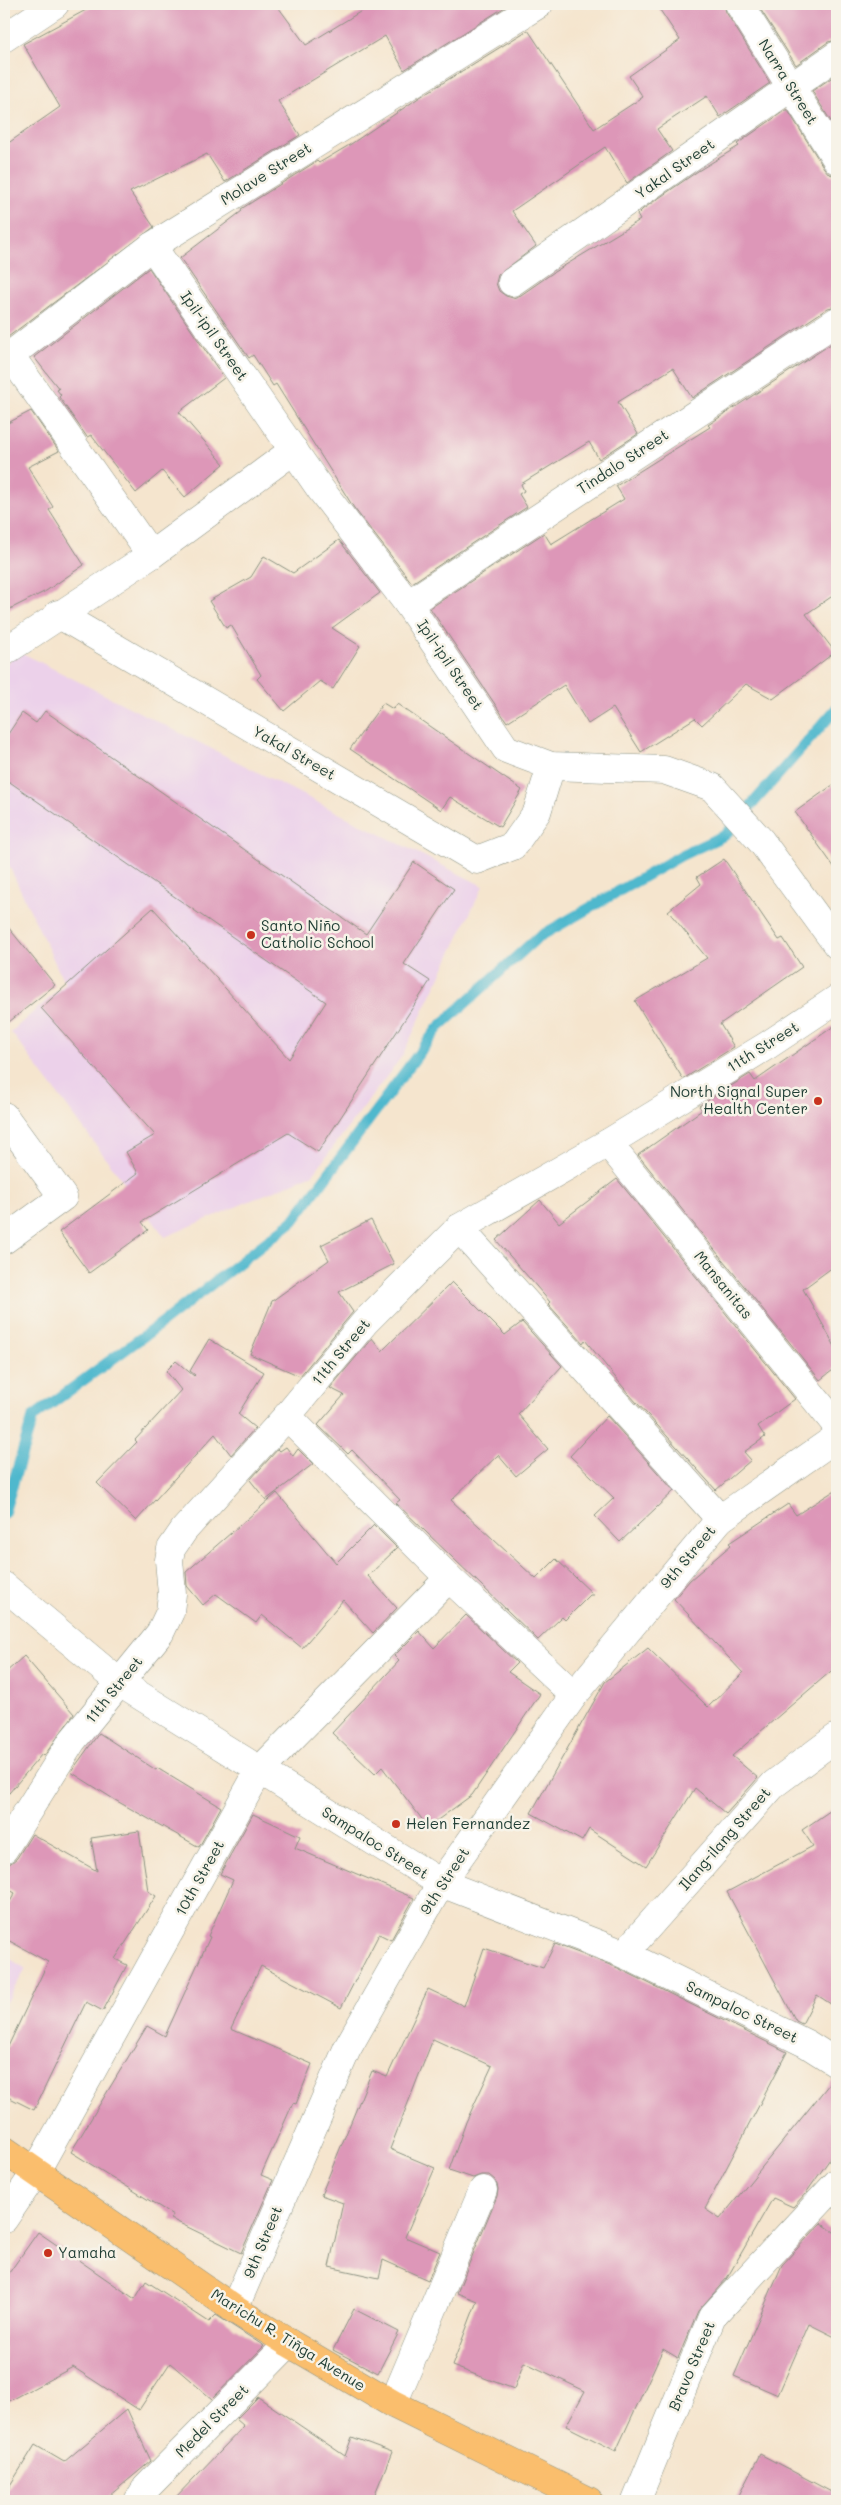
<svg xmlns="http://www.w3.org/2000/svg" width="841" height="2505" font-family="Mali,sans-serif">
  <rect width="100%" height="100%" fill="#f7f3e8"/>
  <filter id="ink" filterUnits="userSpaceOnUse"><feTurbulence type="fractalNoise" baseFrequency=".02" numOctaves="2"/><feDisplacementMap in="SourceGraphic" scale="10" xChannelSelector="R" yChannelSelector="G"/><feConvolveMatrix kernelMatrix="1 2 1 2 8 2 1 2 1" color-interpolation-filters="sRGB"/></filter>
  <filter id="wash" filterUnits="userSpaceOnUse"><feTurbulence type="fractalNoise" baseFrequency=".0096" numOctaves="4" result="noise"/><feDisplacementMap in="SourceGraphic" scale="20" xChannelSelector="R" yChannelSelector="G"/><feGaussianBlur stdDeviation="1.12" result="paint"/><feColorMatrix in="noise" values="0 0 0 0 0 0 0 0 0 0 0 0 0 0 0 0 0 1.4 0 .05"/><feComposite in="paint" operator="in"/></filter>
  <g filter="url(#wash)">
    <rect width="100%" height="100%" fill="#f5e5ce"/>
    <g fill="#ecd1ea">
      <path d="M 18,651 L 483,886 L 402,1056 L 313,1174 L 165,1237 L 11,1032 L 65,984 L 4,855 L 4,666 Z"/>
      <path d="M 4,1955 L 26,1969 L 4,2005 Z"/>
    </g>
    <g fill="none" stroke-linecap="round" stroke-linejoin="round">
      <path stroke="#4fb8cd" stroke-width="11" d="M 4,1513 L 33,1417 L 163,1322 L 293,1221 L 438,1028 L 537,938 L 682,855 L 725,835 L 837,708"/>
    </g>
    <g id="blocks">
      <g fill="#dd97b8">
        <path d="M 97,4 L 276,4 L 306,45 L 368,7 L 366,4 L 510,4 L 404,70 L 385,36 L 278,101 L 300,135 L 225,182 L 207,154 L 130,192 L 154,227 L 4,340 L 4,146 L 60,107 L 23,44 Z"/>
        <path d="M 656,4 L 724,4 L 726,12 L 770,83 L 720,117 L 707,96 L 657,129 L 672,151 L 627,183 L 605,147 L 512,211 L 536,246 L 498,275 L 496,283 L 499,291 L 506,296 L 513,298 L 521,295 L 554,272 L 640,220 L 637,215 L 643,209 L 698,171 L 739,146 L 737,144 L 787,109 L 824,168 L 829,174 L 837,176 L 837,306 L 828,308 L 692,398 L 673,368 L 618,402 L 638,434 L 599,459 L 589,442 L 521,484 L 524,491 L 519,494 L 527,507 L 412,583 L 354,508 L 276,384 L 273,386 L 253,355 L 249,358 L 180,258 L 242,211 L 241,209 L 317,161 L 319,163 L 351,144 L 420,97 L 528,30 L 594,129 L 643,97 L 629,76 L 680,40 Z"/>
        <path d="M 757,4 L 837,4 L 837,40 L 828,42 L 796,65 Z"/>
        <path d="M 837,74 L 837,131 L 812,91 Z"/>
        <path d="M 149,268 L 224,378 L 179,412 L 224,464 L 185,497 L 162,471 L 136,493 L 91,435 L 87,437 L 59,397 L 61,395 L 57,390 L 59,389 L 34,357 Z"/>
        <path d="M 837,340 L 837,593 L 806,614 L 835,652 L 773,699 L 746,684 L 702,725 L 695,718 L 641,752 L 613,708 L 588,724 L 564,685 L 507,722 L 430,608 L 544,533 L 551,544 L 624,499 L 616,486 L 710,427 L 708,425 Z"/>
        <path d="M 31,411 L 59,451 L 28,467 L 53,507 L 49,510 L 84,565 L 46,591 L 4,612 L 4,425 Z"/>
        <path d="M 339,540 L 380,593 L 332,628 L 360,646 L 333,689 L 320,681 L 284,711 L 257,679 L 261,675 L 231,625 L 226,628 L 209,601 L 251,577 L 264,556 L 293,573 Z"/>
        <path d="M 383,703 L 393,709 L 397,704 L 522,790 L 500,827 L 450,797 L 441,810 L 350,749 Z"/>
        <path d="M 45,711 L 366,934 L 414,862 L 454,889 L 404,964 L 430,981 L 318,1152 L 288,1133 L 142,1222 L 148,1230 L 89,1273 L 59,1232 L 138,1173 L 126,1152 L 155,1135 L 41,1008 L 153,908 L 289,1059 L 326,1002 L 4,778 L 4,740 L 22,713 L 36,723 Z"/>
        <path d="M 837,782 L 837,871 L 795,812 Z"/>
        <path d="M 724,859 L 779,940 L 783,938 L 802,967 L 720,1024 L 734,1047 L 683,1079 L 635,1001 L 707,958 L 668,911 L 701,884 L 697,877 Z"/>
        <path d="M 4,922 L 55,985 L 4,1026 Z"/>
        <path d="M 837,1024 L 837,1264 L 803,1289 L 837,1350 L 837,1367 L 820,1380 L 638,1155 L 702,1110 L 699,1106 L 750,1074 L 755,1081 Z"/>
        <path d="M 617,1179 L 795,1399 L 758,1426 L 765,1437 L 744,1452 L 751,1460 L 716,1490 L 628,1393 L 585,1340 L 583,1343 L 548,1304 L 550,1302 L 496,1240 L 540,1200 L 559,1223 Z"/>
        <path d="M 371,1220 L 394,1264 L 339,1292 L 353,1312 L 300,1376 L 250,1354 L 272,1301 L 329,1260 L 321,1245 Z"/>
        <path d="M 452,1282 L 505,1335 L 522,1322 L 562,1366 L 518,1414 L 548,1449 L 516,1476 L 498,1455 L 451,1500 L 536,1579 L 556,1559 L 594,1595 L 590,1595 L 565,1620 L 562,1617 L 538,1640 L 396,1503 L 400,1500 L 352,1450 L 348,1454 L 318,1425 L 344,1395 L 330,1388 L 372,1338 L 382,1351 Z"/>
        <path d="M 209,1339 L 264,1372 L 238,1414 L 255,1428 L 231,1455 L 215,1434 L 136,1521 L 97,1483 L 137,1442 L 135,1440 L 181,1390 L 166,1371 L 176,1361 L 194,1376 L 195,1375 L 190,1371 Z"/>
        <path d="M 607,1416 L 674,1491 L 620,1542 L 595,1516 L 614,1498 L 570,1456 Z"/>
        <path d="M 286,1447 L 293,1456 L 298,1449 L 313,1464 L 266,1500 L 250,1480 L 278,1449 L 280,1451 Z"/>
        <path d="M 837,1489 L 837,1666 L 732,1756 L 758,1778 L 726,1814 L 695,1788 L 646,1866 L 589,1829 L 582,1841 L 531,1813 L 605,1682 L 648,1648 L 708,1707 L 743,1673 L 674,1599 L 690,1580 L 731,1545 L 729,1543 L 788,1504 L 796,1515 Z"/>
        <path d="M 277,1493 L 336,1563 L 374,1525 L 397,1548 L 368,1576 L 397,1608 L 373,1633 L 343,1600 L 302,1648 L 262,1615 L 256,1623 L 216,1594 L 203,1605 L 187,1586 L 186,1572 Z"/>
        <path d="M 466,1615 L 517,1663 L 508,1672 L 540,1694 L 472,1795 L 428,1827 L 382,1767 L 375,1774 L 332,1733 L 399,1661 L 394,1656 L 419,1631 L 434,1648 Z"/>
        <path d="M 24,1656 L 74,1714 L 44,1756 L 42,1754 L 4,1799 L 4,1674 Z"/>
        <path d="M 99,1733 L 156,1770 L 157,1768 L 221,1807 L 199,1847 L 115,1800 L 71,1772 Z"/>
        <path d="M 837,1806 L 837,2008 L 817,1995 L 802,2024 L 796,2021 L 727,1892 L 813,1846 L 802,1830 Z"/>
        <path d="M 253,1814 L 300,1836 L 295,1848 L 414,1898 L 391,1940 L 379,1934 L 341,2008 L 261,1966 L 231,2029 L 312,2064 L 296,2104 L 293,2103 L 261,2175 L 273,2180 L 241,2253 L 171,2219 L 173,2215 L 71,2152 L 147,2026 L 165,2036 L 210,1937 L 208,1936 L 233,1880 L 220,1874 Z"/>
        <path d="M 139,1831 L 148,1891 L 156,1896 L 115,1959 L 127,1965 L 103,2011 L 86,2002 L 34,2110 L 4,2095 L 4,2055 L 48,1962 L 4,1938 L 4,1912 L 15,1893 L 4,1887 L 4,1865 L 11,1863 L 17,1858 L 32,1834 L 97,1871 L 91,1838 Z"/>
        <path d="M 555,1944 L 618,1968 L 787,2052 L 705,2209 L 720,2219 L 834,2078 L 837,2078 L 837,2149 L 806,2193 L 793,2207 L 773,2198 L 727,2278 L 698,2311 L 678,2358 L 663,2349 L 616,2451 L 566,2426 L 585,2391 L 524,2362 L 514,2389 L 452,2366 L 477,2301 L 457,2293 L 497,2196 L 498,2189 L 496,2181 L 489,2175 L 481,2175 L 473,2178 L 449,2170 L 466,2122 L 492,2066 L 433,2039 L 390,2149 L 435,2168 L 405,2237 L 440,2252 L 428,2280 L 383,2260 L 379,2278 L 329,2267 L 343,2203 L 321,2195 L 372,2071 L 387,2077 L 428,1989 L 464,2006 L 484,1948 L 543,1968 Z"/>
        <path d="M 821,2223 L 837,2234 L 837,2338 L 809,2324 L 778,2395 L 734,2376 L 782,2265 Z"/>
        <path d="M 38,2232 L 135,2299 L 146,2281 L 209,2322 L 216,2315 L 264,2346 L 212,2399 L 170,2363 L 139,2410 L 73,2367 L 4,2404 L 4,2280 Z"/>
        <path d="M 354,2309 L 399,2332 L 378,2373 L 333,2350 Z"/>
        <path d="M 258,2397 L 345,2456 L 352,2437 L 392,2452 L 372,2501 L 172,2501 L 244,2426 L 236,2419 Z"/>
        <path d="M 127,2409 L 151,2461 L 103,2501 L 4,2501 L 4,2495 L 35,2445 L 64,2462 Z"/>
        <path d="M 760,2454 L 837,2495 L 837,2501 L 736,2501 Z"/>
      </g>
    </g>
  </g>
  <g filter="url(#ink)">
    <use href="#blocks" fill-opacity="0" stroke="#8a9181" stroke-width="1"/>
    <g fill="none" stroke-linecap="round" stroke-linejoin="round">
      <defs>
        <g id="minor">
          <path d="M 739,4 L 837,160"/>
          <path d="M 4,38 L 55,4"/>
          <path d="M 152,246 L 321,490 L 408,604 L 506,749 L 551,766 L 664,770 L 712,787 L 761,841 L 837,945"/>
          <path d="M 512,282 L 837,55"/>
          <path d="M 4,360 L 152,246 L 539,4"/>
          <path d="M 151,555 L 294,450"/>
          <path d="M 408,604 L 837,321"/>
          <path d="M 58,614 L 477,860 L 513,846 L 537,812 L 551,766"/>
          <path d="M 4,652 L 151,555 L 10,355"/>
          <path d="M 4,1116 L 63,1197 L 4,1240"/>
          <path d="M 608,1143 L 837,1426"/>
          <path d="M 459,1228 L 720,1519"/>
          <path d="M 287,1416 L 449,1578 L 574,1695"/>
          <path d="M 4,1586 L 120,1683 L 441,1883 L 624,1954 L 807,2044 L 837,2063"/>
          <path d="M 4,1849 L 72,1741 L 160,1633 L 170,1612 L 172,1594 L 169,1560 L 171,1549 L 184,1530 L 287,1416 L 365,1322 L 459,1228 L 608,1143 L 768,1045 L 837,999"/>
          <path d="M 624,1954 L 774,1784 L 837,1737"/>
          <path d="M 4,2219 L 35,2173 L 259,1771 L 449,1578"/>
          <path d="M 234,2309 L 347,2049 L 441,1883 L 574,1695 L 720,1519 L 837,1437"/>
          <path d="M 393,2404 L 483,2190"/>
          <path d="M 138,2501 L 146,2488 L 289,2343"/>
          <path d="M 636,2501 L 712,2317 L 837,2183"/>
        </g>
        <path id="major" d="M 4,2150 L 234,2309 L 289,2343 L 393,2404 L 589,2501"/>
      </defs>
      <use href="#minor" stroke="#8a9181" stroke-width="29"/>
      <use href="#major" stroke="#8a9181" stroke-width="29"/>
      <use href="#minor" stroke="#fff" stroke-width="28"/>
      <use href="#major" stroke="#fabe6d" stroke-width="28"/>
    </g>
  </g>
  <g fill="#c8321e" stroke="#f7f3e8" stroke-width="2">
    <circle cx="251" cy="935" r="5"/>
    <circle cx="818" cy="1101" r="5"/>
    <circle cx="396" cy="1824" r="5"/>
    <circle cx="48" cy="2253" r="5"/>
  </g>
  <g text-anchor="middle" stroke-width="5" stroke-linejoin="round" paint-order="stroke">
    <g font-size="15" fill="#1f3d34" stroke="#f7f3e8">
      <text transform="translate(788 82) rotate(58)" y="5">Narra Street</text>
      <text transform="translate(675 169) rotate(-35)" y="5">Yakal Street</text>
      <text transform="translate(266 174) rotate(-32)" y="5">Molave Street</text>
      <text transform="translate(214 336) rotate(55)" y="5">Ipil-ipil Street</text>
      <text transform="translate(623 462) rotate(-33)" y="5">Tindalo Street</text>
      <text transform="translate(450 665) rotate(56)" y="5">Ipil-ipil Street</text>
      <text transform="translate(294 753) rotate(30)" y="5">Yakal Street</text>
      <text transform="translate(763 1047) rotate(-32)" y="5">11th Street</text>
      <text transform="translate(723 1285) rotate(51)" y="5">Mansanitas</text>
      <text transform="translate(341 1352) rotate(-50)" y="5">11th Street</text>
      <text transform="translate(688 1557) rotate(-50)" y="5">9th Street</text>
      <text transform="translate(114 1690) rotate(-51)" y="5">11th Street</text>
      <text transform="translate(725 1839) rotate(-49)" y="5">Ilang-ilang Street</text>
      <text transform="translate(375 1843) rotate(32)" y="5">Sampaloc Street</text>
      <text transform="translate(200 1878) rotate(-61)" y="5">10th Street</text>
      <text transform="translate(445 1881) rotate(-57)" y="5">9th Street</text>
      <text transform="translate(742 2012) rotate(26)" y="5">Sampaloc Street</text>
      <text transform="translate(263 2242) rotate(-67)" y="5">9th Street</text>
      <text transform="translate(288 2340) rotate(32)" y="5">Marichu R. Tiñga Avenue</text>
      <text transform="translate(692 2366) rotate(-67)" y="5">Bravo Street</text>
      <text transform="translate(212 2421) rotate(-45)" y="5">Medel Street</text>
    </g>
    <g font-size="15" fill="#1f3d34" stroke="#f7f3e8" text-anchor="start">
      <text x="261" y="931">Santo Niño<tspan x="261" dy="17">Catholic School</tspan></text>
      <text x="808" y="1097" text-anchor="end">North Signal Super<tspan x="808" dy="17">Health Center</tspan></text>
      <text x="406" y="1829">Helen Fernandez</text>
      <text x="58" y="2258">Yamaha</text>
    </g>
  </g>
  <rect width="841" height="2505" fill="none" stroke="#f7f3e8" stroke-width="20"/>
</svg>
